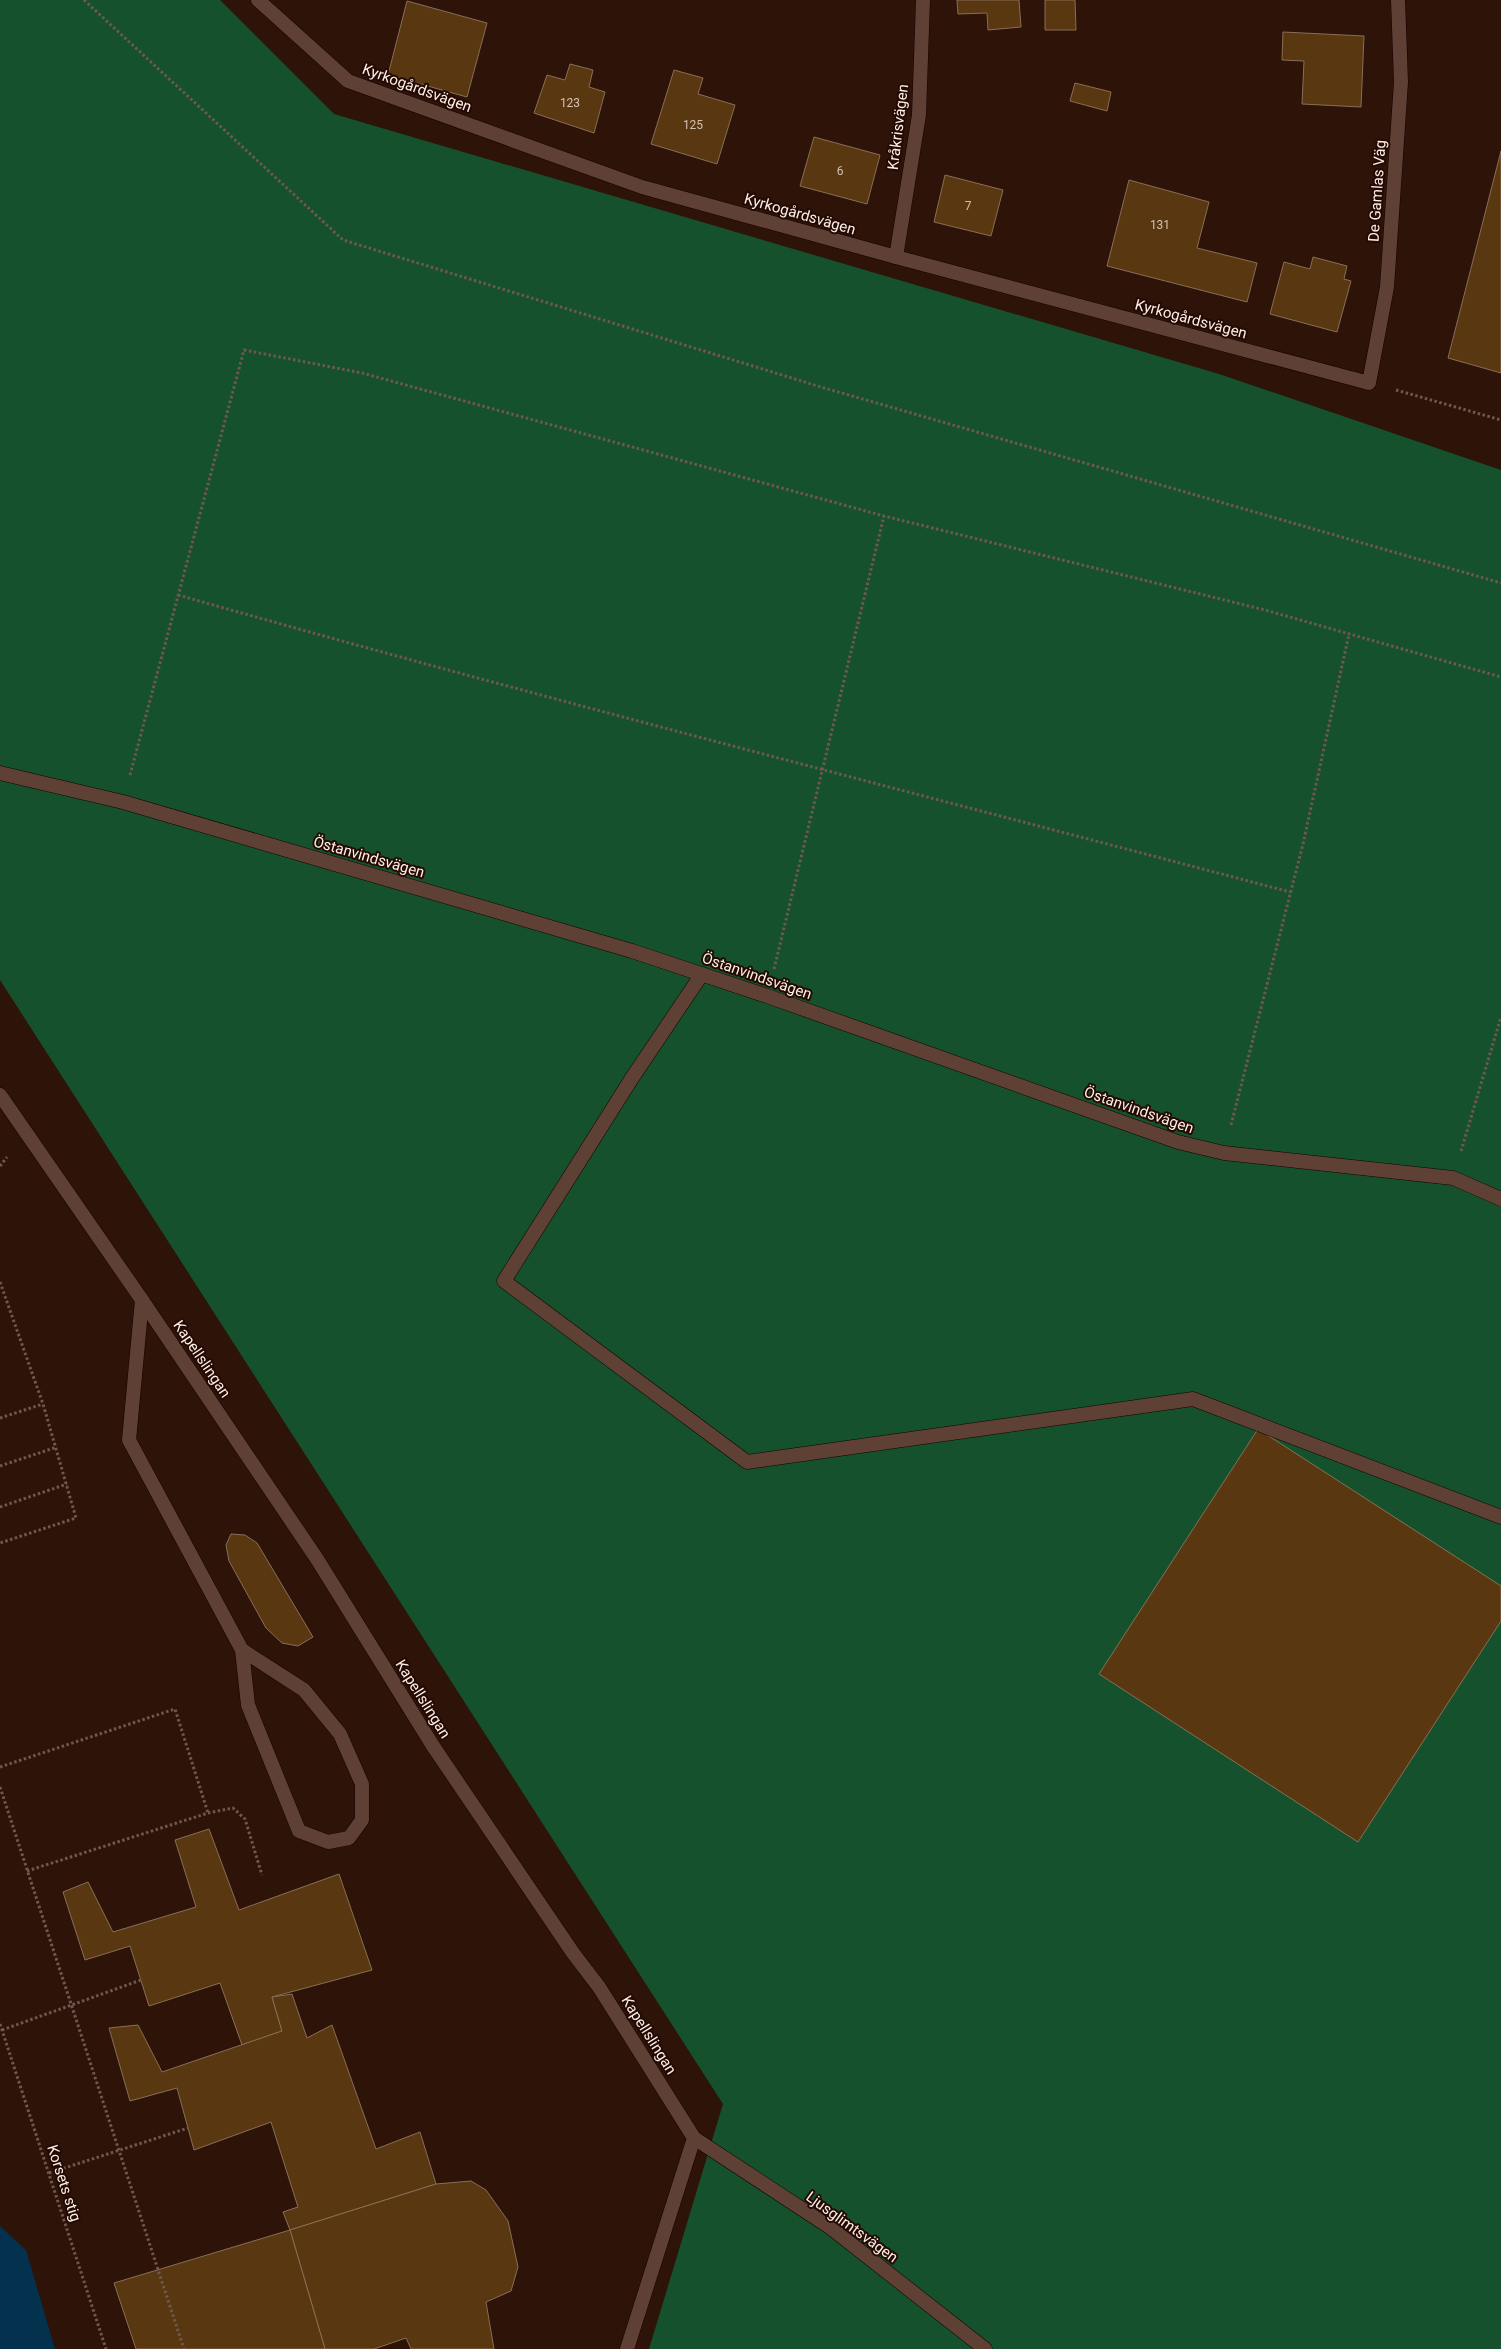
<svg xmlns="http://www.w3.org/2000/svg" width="1501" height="2349" font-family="Roboto,sans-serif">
  <rect width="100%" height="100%" fill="#2e1309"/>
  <path fill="#15512c" d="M 0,0 L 220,0 L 334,114 L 1219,374 L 1501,470 L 1501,2349 L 649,2349 L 723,2104 L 0,980 Z"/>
  <path fill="#03314e" d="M 0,2226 L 26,2250 L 55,2349 L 0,2349 Z"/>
  <g fill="#583711" stroke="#896f57">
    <path d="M 957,0 L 1019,0 L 1021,27 L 988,30 L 987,13 L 958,14 Z"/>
    <path d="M 1045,0 L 1075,0 L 1076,30 L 1045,30 Z"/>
    <path d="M 407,1 L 487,23 L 467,97 L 388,75 Z"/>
    <path d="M 1283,32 L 1364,36 L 1361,107 L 1302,104 L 1304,61 L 1282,60 Z"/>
    <path d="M 570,64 L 593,70 L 589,87 L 605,92 L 594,133 L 534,113 L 547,75 L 565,80 Z"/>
    <path d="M 674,70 L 703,78 L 698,94 L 735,105 L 717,164 L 651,144 Z"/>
    <path d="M 1075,83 L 1111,92 L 1107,111 L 1070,101 Z"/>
    <path d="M 814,137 L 880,155 L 867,204 L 800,186 Z"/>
    <path d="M 1501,151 L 1501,373 L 1448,358 Z"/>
    <path d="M 945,175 L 1003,190 L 991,236 L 934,222 Z"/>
    <path d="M 1129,180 L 1209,202 L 1197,248 L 1257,263 L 1247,302 L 1107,266 Z"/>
    <path d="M 1313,257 L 1347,266 L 1344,279 L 1351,281 L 1337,332 L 1270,314 L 1284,262 L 1310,269 Z"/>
    <path d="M 1258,1429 L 1501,1586 L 1501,1621 L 1358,1842 L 1099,1674 Z"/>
    <path d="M 231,1534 L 245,1535 L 257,1543 L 313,1637 L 298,1646 L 282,1643 L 266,1628 L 229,1561 L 226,1545 Z"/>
    <path d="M 209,1829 L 239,1910 L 339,1874 L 372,1970 L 272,1997 L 282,2031 L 242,2045 L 220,1983 L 149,2006 L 130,1946 L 85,1960 L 63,1892 L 88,1882 L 113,1932 L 196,1907 L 175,1840 Z"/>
    <path d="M 292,1994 L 307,2038 L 332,2025 L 376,2149 L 420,2132 L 436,2184 L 290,2230 L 283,2212 L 298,2207 L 271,2122 L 194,2150 L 177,2088 L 130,2101 L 109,2028 L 138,2025 L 162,2072 L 282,2031 L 272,1997 Z"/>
    <path d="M 471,2181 L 486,2190 L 508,2221 L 518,2267 L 511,2291 L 486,2302 L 494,2349 L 411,2349 L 406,2338 L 374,2349 L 325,2349 L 290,2230 L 436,2184 Z"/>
    <path d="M 290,2230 L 325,2349 L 136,2349 L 114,2283 Z"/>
  </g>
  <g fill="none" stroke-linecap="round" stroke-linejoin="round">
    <defs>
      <g id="service">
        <path d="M 702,974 L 632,1078 L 504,1281 L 747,1462 L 1193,1399 L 1501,1517"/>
        <path d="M 142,1300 L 129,1440 L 242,1650 L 304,1690 L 340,1734 L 362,1784 L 362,1820 L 349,1838 L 328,1842 L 299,1831 L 248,1705 L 242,1650"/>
      </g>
      <g id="minor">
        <path d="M 258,0 L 348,81 L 642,187 L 896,257 L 1369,383 L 1387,287 L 1401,82 L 1398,0"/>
        <path d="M 896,257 L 919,115 L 923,0"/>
        <path d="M 0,773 L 123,802 L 632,951 L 767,996 L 1178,1142 L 1224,1153 L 1453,1178 L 1501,1199"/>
        <path d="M 0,1095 L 142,1300 L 317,1559 L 433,1746 L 573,1953 L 599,1987 L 694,2138 L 627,2349"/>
        <path d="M 694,2138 L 831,2228 L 985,2349"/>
      </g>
    </defs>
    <use href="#service" stroke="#140100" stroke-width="15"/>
    <use href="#minor" stroke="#140100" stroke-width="15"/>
    <g stroke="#705850" stroke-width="3" stroke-dasharray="2.5 2.5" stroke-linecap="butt">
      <path d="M 84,0 L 343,240 L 821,387 L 1501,583"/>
      <path d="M 1396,390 L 1501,420"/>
      <path d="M 178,595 C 547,700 919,794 1290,892"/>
      <path d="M 130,775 L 244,350 L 362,373 L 884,516 L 1265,610 L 1501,677"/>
      <path d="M 774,969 L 884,516"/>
      <path d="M 1231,1125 L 1303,844 L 1349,634"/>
      <path d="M 1461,1151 L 1501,1017"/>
      <path d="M 0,1166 L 7,1157"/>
      <path d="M 0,1282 L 43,1404 L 76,1518 L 0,1543"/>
      <path d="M 0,1418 L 43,1404"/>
      <path d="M 0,1466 L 57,1447"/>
      <path d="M 0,1507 L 67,1484"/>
      <path d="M 0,1767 L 175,1709 L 208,1813"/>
      <path d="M 0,1787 L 184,2349"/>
      <path d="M 27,1871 L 208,1813 L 233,1808 L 245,1819 L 262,1875"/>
      <path d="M 0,2024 L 106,2349"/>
      <path d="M 2,2030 L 141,1980"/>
      <path d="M 49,2173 L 188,2128"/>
    </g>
    <use href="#service" stroke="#5f4034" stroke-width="14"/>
    <use href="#minor" stroke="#5f4034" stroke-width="14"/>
  </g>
  <g text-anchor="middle" stroke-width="4" stroke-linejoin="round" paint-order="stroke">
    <g font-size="12" fill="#d4c0b2">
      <text x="570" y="107">123</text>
      <text x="693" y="129">125</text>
      <text x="840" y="175">6</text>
      <text x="968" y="210">7</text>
      <text x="1160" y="229">131</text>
    </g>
    <g font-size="15" fill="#feeee8" stroke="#230a02">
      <text transform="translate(417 88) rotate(20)" y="5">Kyrkogårdsvägen</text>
      <text transform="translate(898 127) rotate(-83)" y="5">Kråkrisvägen</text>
      <text transform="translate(1377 191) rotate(-86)" y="5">De Gamlas Väg</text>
      <text transform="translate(800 214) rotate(16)" y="5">Kyrkogårdsvägen</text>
      <text transform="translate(1191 319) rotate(15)" y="5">Kyrkogårdsvägen</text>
      <text transform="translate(369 857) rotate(16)" y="5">Östanvindsvägen</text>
      <text transform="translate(757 976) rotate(19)" y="5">Östanvindsvägen</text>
      <text transform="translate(1139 1110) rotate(19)" y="5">Östanvindsvägen</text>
      <text transform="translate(202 1359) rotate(56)" y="5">Kapellslingan</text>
      <text transform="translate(423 1699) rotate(58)" y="5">Kapellslingan</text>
      <text transform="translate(649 2035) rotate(58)" y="5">Kapellslingan</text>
      <text transform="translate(64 2183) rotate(72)" y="5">Korsets stig</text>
      <text transform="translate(852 2227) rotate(36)" y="5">Ljusglimtsvägen</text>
    </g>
  </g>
</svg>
